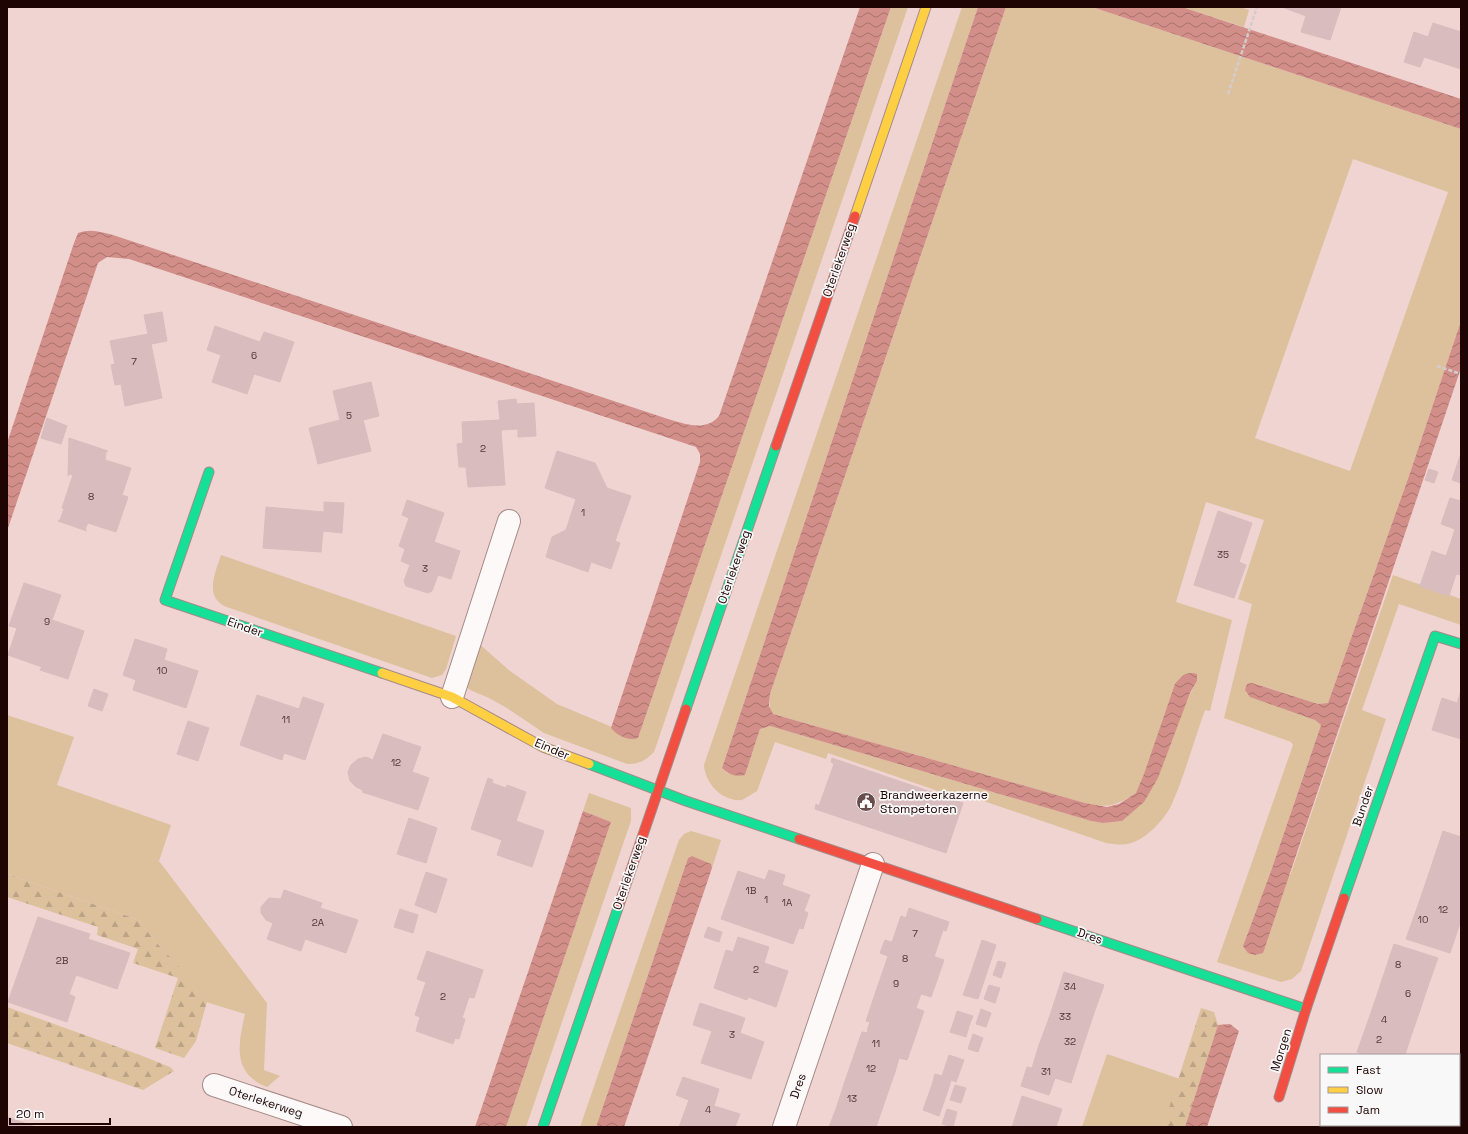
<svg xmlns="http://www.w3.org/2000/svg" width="1468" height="1134" font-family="'Space Grotesk',sans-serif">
  <defs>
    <pattern id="forest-firs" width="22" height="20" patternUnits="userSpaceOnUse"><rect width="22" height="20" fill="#ddc09c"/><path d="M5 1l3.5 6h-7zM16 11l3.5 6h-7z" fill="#bda385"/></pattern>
    <pattern id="water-waves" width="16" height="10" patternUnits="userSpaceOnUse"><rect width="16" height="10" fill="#d28e89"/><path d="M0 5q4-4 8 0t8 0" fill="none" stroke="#aa726e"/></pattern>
  </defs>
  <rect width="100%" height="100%" fill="#f0d4d1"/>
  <g fill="#ddc09c" fill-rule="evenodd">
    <path d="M 891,7 L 908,7 L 654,752 C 645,761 639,764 627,764 L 544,733 L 507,708 L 489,698 L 470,690 L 465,686 L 477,642 L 510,671 L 557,704 L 638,738 Z"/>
    <path d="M 962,7 L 978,7 L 722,768 L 727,773 L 745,775 L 760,729 L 770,726 L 1091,821 L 1103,823 L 1122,821 L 1197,681 L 1197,674 L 1136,793 C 1117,805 1108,809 1085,803 L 773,714 L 770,710 L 770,694 L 1006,7 L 1092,7 L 1461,129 L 1461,321 L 1410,473 L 1328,703 L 1318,704 L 1252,683 L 1315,720 L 1321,725 L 1271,871 L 1243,946 L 1291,873 L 1393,575 L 1461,599 L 1461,625 L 1399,604 L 1362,710 L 1386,719 L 1301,971 L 1292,979 L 1281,982 L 1217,962 L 1293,745 L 1291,742 L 1224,718 L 1252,604 L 1238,599 L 1264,520 L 1206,502 L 1176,602 L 1232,620 L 1210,711 L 1205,710 C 1194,741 1184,777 1171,806 C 1164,820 1146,839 1131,843 C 1123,846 1114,844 1106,843 L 969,796 L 967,801 L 828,753 L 826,759 L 775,742 L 757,791 L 742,800 C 722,802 705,783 704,765 ZM 1353,159 L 1448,192 L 1350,471 L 1255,438 Z"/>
    <path d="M 1182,7 L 1240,7 L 1249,10 L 1244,27 Z"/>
    <path d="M 221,555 L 456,636 L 446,669 L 442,675 L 432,678 L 224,606 C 204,595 216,571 221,555 Z"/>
    <path d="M 7,715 L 74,737 L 57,785 L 171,825 L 159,861 L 267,1003 L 264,1070 L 280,1076 L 267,1087 C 232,1073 238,1045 245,1014 L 206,1002 L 207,998 L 153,939 L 139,920 L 7,874 Z"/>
    <path d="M 589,793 L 631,808 L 631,821 L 526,1127 L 506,1127 L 611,822 L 583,811 Z"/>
    <path d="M 691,831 L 721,840 L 712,868 L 710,864 L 692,856 L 688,858 L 596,1127 L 580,1127 L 679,840 L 684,834 Z"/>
    <path d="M 1107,1054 L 1180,1079 L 1163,1127 L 1082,1127 Z"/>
  </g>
  <g fill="url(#forest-firs)">
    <path d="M 7,874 L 139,920 L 153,939 L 208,998 L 196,1041 L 184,1058 L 155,1048 L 178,978 L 133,963 L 138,949 L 97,935 L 98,927 L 7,897 Z"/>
    <path d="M 7,1007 L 140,1055 L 170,1067 L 174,1071 L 143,1090 L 7,1043 Z"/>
    <path d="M 1201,1008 L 1214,1012 L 1218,1025 L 1185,1127 L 1163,1127 Z"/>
  </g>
  <g fill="url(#water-waves)">
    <path d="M 860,7 L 891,7 L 638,738 C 627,741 618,736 611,728 L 700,462 L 700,454 L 696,447 L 129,259 L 107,257 L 98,263 L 7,531 L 7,443 L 74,243 L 78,233 C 91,228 101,232 113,235 L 665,418 C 683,423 705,433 719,416 Z"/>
    <path d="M 978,7 L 1006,7 L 770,694 L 769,706 L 773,714 L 1085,803 L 1107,807 L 1119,804 L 1136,793 L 1144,774 L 1175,684 C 1182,676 1186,671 1197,674 L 1197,681 L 1190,693 L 1158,778 L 1144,802 L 1122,821 L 1103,823 L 1091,821 L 770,726 L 760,729 L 745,775 C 736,777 729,775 722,768 Z"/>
    <path d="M 1092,7 L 1182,7 L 1461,99 L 1461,129 Z"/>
    <path d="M 1461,321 L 1461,368 L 1263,953 L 1255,955 L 1248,953 L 1243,946 L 1271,871 L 1321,725 L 1315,720 L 1250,697 L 1245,690 L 1247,684 L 1252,683 L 1318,704 L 1328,703 L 1410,473 Z"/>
    <path d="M 583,811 L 611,822 L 506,1127 L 475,1127 Z"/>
    <path d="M 692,856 L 711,864 L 712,868 L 624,1127 L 596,1127 L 688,858 Z"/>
    <path d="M 1230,1024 L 1239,1031 L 1207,1127 L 1185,1127 L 1218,1025 Z"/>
  </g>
  <g fill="#d8bcbe" stroke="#d8bcbe">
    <path d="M 1282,7 L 1341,7 L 1330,40 L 1301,32 L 1306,16 Z"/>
    <path d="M 1433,23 L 1461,32 L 1461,69 L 1424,57 L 1420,67 L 1404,62 L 1414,32 L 1428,37 Z"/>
    <path d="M 162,312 L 167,341 L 151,344 L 162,398 L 125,406 L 121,384 L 115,385 L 111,365 L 115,364 L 110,341 L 148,334 L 144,315 Z"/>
    <path d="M 215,326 L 260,342 L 264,332 L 294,342 L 280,382 L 254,374 L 247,394 L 212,382 L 221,355 L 207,350 Z"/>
    <path d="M 371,382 L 379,416 L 363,420 L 371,451 L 318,464 L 309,428 L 340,420 L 333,391 Z"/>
    <path d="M 516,399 L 517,404 L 534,403 L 536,436 L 518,437 L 518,429 L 501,430 L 505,485 L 468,487 L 466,467 L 459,467 L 457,444 L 463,443 L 462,422 L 500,420 L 498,401 Z"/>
    <path d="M 47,418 L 67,426 L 61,444 L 41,438 Z"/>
    <path d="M 69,438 L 108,451 L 106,452 L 105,460 L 131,468 L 122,495 L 128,497 L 116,532 L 88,523 L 85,529 L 87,531 L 58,521 L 60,520 L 64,509 L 62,508 L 73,475 L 69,474 L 68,476 Z"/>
    <path d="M 557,451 L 595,463 L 607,488 L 631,496 L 615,541 L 620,543 L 611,569 L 591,562 L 588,572 L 546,557 L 552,537 L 566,530 L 576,499 L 545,488 Z"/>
    <path d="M 1461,453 L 1461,483 L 1452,480 Z"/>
    <path d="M 1429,469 L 1438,472 L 1434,483 L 1425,480 Z"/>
    <path d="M 1450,498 L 1461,501 L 1461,546 L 1451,542 L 1455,529 L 1441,524 Z"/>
    <path d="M 407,500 L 444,513 L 434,542 L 460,551 L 451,579 L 438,575 L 432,591 L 428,593 L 406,586 L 404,581 L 410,565 L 401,561 L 405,549 L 399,546 L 409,518 L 402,515 Z"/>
    <path d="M 324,502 L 344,503 L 342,533 L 323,531 L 321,552 L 263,548 L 266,507 L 324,512 Z"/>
    <path d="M 1218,511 L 1252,523 L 1239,562 L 1246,565 L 1234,598 L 1194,585 Z"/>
    <path d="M 1451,542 L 1461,546 L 1461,575 L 1456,574 L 1449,596 L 1420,586 L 1432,551 L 1446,556 Z"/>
    <path d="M 24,583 L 61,595 L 52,620 L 84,631 L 68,679 L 40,670 L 42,667 L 8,655 L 17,628 L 9,626 Z"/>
    <path d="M 135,639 L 167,649 L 164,660 L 198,671 L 186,708 L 133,690 L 136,680 L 123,675 Z"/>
    <path d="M 94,689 L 108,694 L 102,711 L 88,706 Z"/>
    <path d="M 1461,691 L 1461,739 L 1432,730 L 1442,698 L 1457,703 Z"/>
    <path d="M 257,695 L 299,709 L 303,697 L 324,704 L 305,760 L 284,753 L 282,760 L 240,745 Z"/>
    <path d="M 188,721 L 209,728 L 198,761 L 177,754 Z"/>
    <path d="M 383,734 L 421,747 L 412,772 L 429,778 L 418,810 L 362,792 L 363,790 L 356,787 L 350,781 L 348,772 L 351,765 L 358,759 L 366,757 L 373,760 Z"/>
    <path d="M 832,758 L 963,803 L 946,853 L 815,809 L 816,804 L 819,806 L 834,764 L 831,762 Z"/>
    <path d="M 488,778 L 493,780 L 492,783 L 506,788 L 507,785 L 526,792 L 516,821 L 544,831 L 532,867 L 497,855 L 502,840 L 471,829 Z"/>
    <path d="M 409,818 L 437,828 L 426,863 L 397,854 Z"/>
    <path d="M 1443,831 L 1461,837 L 1461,867 L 1434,858 Z"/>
    <path d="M 1434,858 L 1461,867 L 1461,897 L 1425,885 Z"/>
    <path d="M 769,870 L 785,875 L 782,885 L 810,895 L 804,911 L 808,913 L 803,929 L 799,928 L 793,944 L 721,919 L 738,871 L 765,880 Z"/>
    <path d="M 426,872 L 447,879 L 436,913 L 415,905 Z"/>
    <path d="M 1425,885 L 1461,897 L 1461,920 L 1459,926 L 1416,911 Z"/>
    <path d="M 284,890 L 322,903 L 320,908 L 358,920 L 346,953 L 305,939 L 301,951 L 267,939 L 273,923 L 266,920 L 261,913 L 261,907 L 269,898 L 281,899 Z"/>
    <path d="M 909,908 L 949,922 L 946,931 L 943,930 L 934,957 L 892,942 L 901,916 L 906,918 Z"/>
    <path d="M 400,909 L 418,915 L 413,933 L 394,927 Z"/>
    <path d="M 1416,911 L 1459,926 L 1450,953 L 1406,939 Z"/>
    <path d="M 38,917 L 90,934 L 88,939 L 130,953 L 117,989 L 76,975 L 69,994 L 75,997 L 67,1022 L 8,1002 Z"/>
    <path d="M 708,927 L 722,932 L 719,942 L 704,937 Z"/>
    <path d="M 738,937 L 769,947 L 764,963 L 788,971 L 776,1007 L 748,997 L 747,1000 L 714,988 L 726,950 L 733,952 Z"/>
    <path d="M 885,940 L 944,960 L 935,986 L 884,968 L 888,956 L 880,953 Z"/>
    <path d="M 982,940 L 996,945 L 986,975 L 972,970 Z"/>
    <path d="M 1394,944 L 1438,958 L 1428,986 L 1385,971 Z"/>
    <path d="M 427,951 L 483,970 L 474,998 L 469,997 L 462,1018 L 465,1019 L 459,1039 L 455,1038 L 453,1044 L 416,1031 L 420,1017 L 415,1015 L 426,982 L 417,979 Z"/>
    <path d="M 998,961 L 1006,963 L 1001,978 L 993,975 Z"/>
    <path d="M 884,968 L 935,986 L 931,997 L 921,994 L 916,1008 L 875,994 Z"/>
    <path d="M 972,970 L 986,975 L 978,999 L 963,995 Z"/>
    <path d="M 1385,971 L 1428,986 L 1419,1013 L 1376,998 Z"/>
    <path d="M 1064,972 L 1104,985 L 1095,1010 L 1056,997 Z"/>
    <path d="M 989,985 L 1000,988 L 995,1003 L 984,999 Z"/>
    <path d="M 875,994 L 924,1011 L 913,1043 L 868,1028 L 870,1022 L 866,1021 Z"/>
    <path d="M 1056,997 L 1095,1010 L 1087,1034 L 1048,1021 Z"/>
    <path d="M 1376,998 L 1419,1013 L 1410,1039 L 1367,1024 Z"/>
    <path d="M 700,1003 L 745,1018 L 740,1033 L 764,1042 L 751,1079 L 701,1063 L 712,1031 L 693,1025 Z"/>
    <path d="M 981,1009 L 991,1013 L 986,1027 L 976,1024 Z"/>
    <path d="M 957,1011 L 973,1016 L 969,1026 L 954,1021 Z"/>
    <path d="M 954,1021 L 969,1026 L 966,1037 L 950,1032 Z"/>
    <path d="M 1048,1021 L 1087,1034 L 1079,1058 L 1039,1045 Z"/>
    <path d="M 1367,1024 L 1410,1039 L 1405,1055 L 1366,1055 L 1357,1052 Z"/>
    <path d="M 868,1028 L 913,1043 L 907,1060 L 899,1058 L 895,1072 L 853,1058 L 862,1032 L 867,1033 Z"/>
    <path d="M 973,1034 L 983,1038 L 978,1052 L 968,1049 Z"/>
    <path d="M 1039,1045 L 1079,1058 L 1071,1083 L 1055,1078 L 1049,1095 L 1021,1086 L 1027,1067 L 1032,1068 Z"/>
    <path d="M 949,1055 L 964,1060 L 956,1082 L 951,1080 L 948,1090 L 932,1085 L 935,1074 L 942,1076 Z"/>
    <path d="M 853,1058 L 895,1072 L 886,1098 L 844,1084 Z"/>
    <path d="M 683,1077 L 719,1089 L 714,1106 L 740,1114 L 735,1127 L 679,1127 L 689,1100 L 676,1095 Z"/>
    <path d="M 844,1084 L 886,1098 L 877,1124 L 836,1109 Z"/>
    <path d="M 932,1085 L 948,1090 L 939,1116 L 923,1110 Z"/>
    <path d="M 955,1085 L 966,1088 L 961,1103 L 950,1100 Z"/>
    <path d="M 1022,1096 L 1062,1109 L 1056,1127 L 1032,1127 L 1014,1121 Z"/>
    <path d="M 836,1109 L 877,1124 L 876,1127 L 829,1127 Z"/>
    <path d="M 947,1109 L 957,1112 L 953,1127 L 942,1124 Z"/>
    <path d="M 7,1117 L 36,1127 L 7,1127 Z"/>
    <path d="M 1014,1121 L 1032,1127 L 1012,1127 Z"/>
    <path d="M 1348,1125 L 1399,1125 L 1398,1127 L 1347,1127 Z"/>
  </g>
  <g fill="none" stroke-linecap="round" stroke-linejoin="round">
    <defs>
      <g id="street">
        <path d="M 452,697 L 509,521"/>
        <path d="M 214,1085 L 341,1127"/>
        <path d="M 784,1127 L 873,864"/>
      </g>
      <g id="fast">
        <path d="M 209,472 L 165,600 L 382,673"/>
        <path d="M 686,709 L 776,446"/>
        <path d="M 589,764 L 686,801 L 799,839"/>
        <path d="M 1344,898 L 1435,636 L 1461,644"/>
        <path d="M 1037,919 L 1306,1009"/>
        <path d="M 543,1127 L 619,905"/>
      </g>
      <g id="slow">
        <path d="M 855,216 L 926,7"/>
        <path d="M 382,673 L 452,697 L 543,747 L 589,764"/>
      </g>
      <g id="jam">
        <path d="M 776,446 L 855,216"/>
        <path d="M 799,839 L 1037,919"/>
        <path d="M 619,905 L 686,709"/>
        <path d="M 1279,1097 L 1306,1009 L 1344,898"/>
      </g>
    </defs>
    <use href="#street" stroke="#a58a88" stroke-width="24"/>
    <use href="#fast" stroke="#a58a88" stroke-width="11"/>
    <use href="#slow" stroke="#a58a88" stroke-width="11"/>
    <use href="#jam" stroke="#a58a88" stroke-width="11"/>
    <g stroke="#d4cccb" stroke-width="2.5" stroke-dasharray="4 2" stroke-linecap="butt">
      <path d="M 1228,94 L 1257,7"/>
      <path d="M 1437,366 L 1461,374"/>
    </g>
    <use href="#street" stroke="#fdf9f8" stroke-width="22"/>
    <use href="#fast" stroke="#16e098" stroke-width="9"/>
    <use href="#slow" stroke="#ffcf43" stroke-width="9"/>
    <use href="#jam" stroke="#f24e42" stroke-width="9"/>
  </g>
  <defs>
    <symbol id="civic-disc" viewBox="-11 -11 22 22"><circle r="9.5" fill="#684d4c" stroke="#f8f8f8"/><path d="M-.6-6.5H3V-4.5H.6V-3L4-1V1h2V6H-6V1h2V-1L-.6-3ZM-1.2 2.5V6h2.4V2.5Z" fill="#fff"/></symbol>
  </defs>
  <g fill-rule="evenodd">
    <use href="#civic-disc" x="855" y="791" width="22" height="22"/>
  </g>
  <g text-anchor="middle" stroke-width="3.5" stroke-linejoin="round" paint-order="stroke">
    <g font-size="10" fill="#503536">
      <text x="254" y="359">6</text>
      <text x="134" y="365">7</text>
      <text x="349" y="419">5</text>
      <text x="483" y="452">2</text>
      <text x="91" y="500">8</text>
      <text x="583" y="516">1</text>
      <text x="1223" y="558">35</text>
      <text x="425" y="572">3</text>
      <text x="47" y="625">9</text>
      <text x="162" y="674">10</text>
      <text x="286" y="723">11</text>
      <text x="396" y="766">12</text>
      <text x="751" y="894">1B</text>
      <text x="766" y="903">1</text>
      <text x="787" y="906">1A</text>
      <text x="1443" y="913">12</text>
      <text x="1423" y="923">10</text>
      <text x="318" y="926">2A</text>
      <text x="915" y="937">7</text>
      <text x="905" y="962">8</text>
      <text x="62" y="964">2B</text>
      <text x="1398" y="968">8</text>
      <text x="756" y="973">2</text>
      <text x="896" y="987">9</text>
      <text x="1070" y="990">34</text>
      <text x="1408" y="997">6</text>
      <text x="443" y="1000">2</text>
      <text x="1065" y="1020">33</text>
      <text x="1384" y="1023">4</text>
      <text x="732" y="1038">3</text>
      <text x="1379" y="1043">2</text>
      <text x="1070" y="1045">32</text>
      <text x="876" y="1047">11</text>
      <text x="871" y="1072">12</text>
      <text x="1046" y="1075">31</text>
      <text x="852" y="1102">13</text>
      <text x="708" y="1113">4</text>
    </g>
    <g font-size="12" fill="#1f0404" stroke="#f8f8f8">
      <text transform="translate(839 260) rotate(-71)" y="4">Oterlekerweg</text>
      <text transform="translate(734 567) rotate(-71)" y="4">Oterlekerweg</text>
      <text transform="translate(245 627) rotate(19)" y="4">Einder</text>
      <text transform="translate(552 749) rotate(23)" y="4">Einder</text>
      <text transform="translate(1363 806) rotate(-71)" y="4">Bunder</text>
      <text transform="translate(629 873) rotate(-71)" y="4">Oterlekerweg</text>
      <text transform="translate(1090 936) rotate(19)" y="4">Dres</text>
      <text transform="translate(1281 1050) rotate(-73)" y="4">Morgen</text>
      <text transform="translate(798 1086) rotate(-71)" y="4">Dres</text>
      <text transform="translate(266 1102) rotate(18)" y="4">Oterlekerweg</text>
    </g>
    <g font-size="12" fill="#1f0404" stroke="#f8f8f8" text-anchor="start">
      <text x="880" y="799">Brandweerkazerne<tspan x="880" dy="14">Stompetoren</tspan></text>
    </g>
  </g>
  <rect width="1468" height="1134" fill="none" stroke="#1f0404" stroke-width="16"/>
  <rect x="1320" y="1054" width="140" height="72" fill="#f8f8f8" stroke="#a19696"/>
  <rect x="1328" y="1067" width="20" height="6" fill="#16e098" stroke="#a19696"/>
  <text x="1356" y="1074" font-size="12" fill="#1f0404">Fast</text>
  <rect x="1328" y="1087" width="20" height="6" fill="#ffcf43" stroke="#a19696"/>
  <text x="1356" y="1094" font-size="12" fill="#1f0404">Slow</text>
  <rect x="1328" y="1107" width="20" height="6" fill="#f24e42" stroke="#a19696"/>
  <text x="1356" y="1114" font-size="12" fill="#1f0404">Jam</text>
  <path d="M10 1118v6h100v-6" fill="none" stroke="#1f0404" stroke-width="2"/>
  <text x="16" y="1118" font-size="12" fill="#1f0404" stroke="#f8f8f8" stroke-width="3" paint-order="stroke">20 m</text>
</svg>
